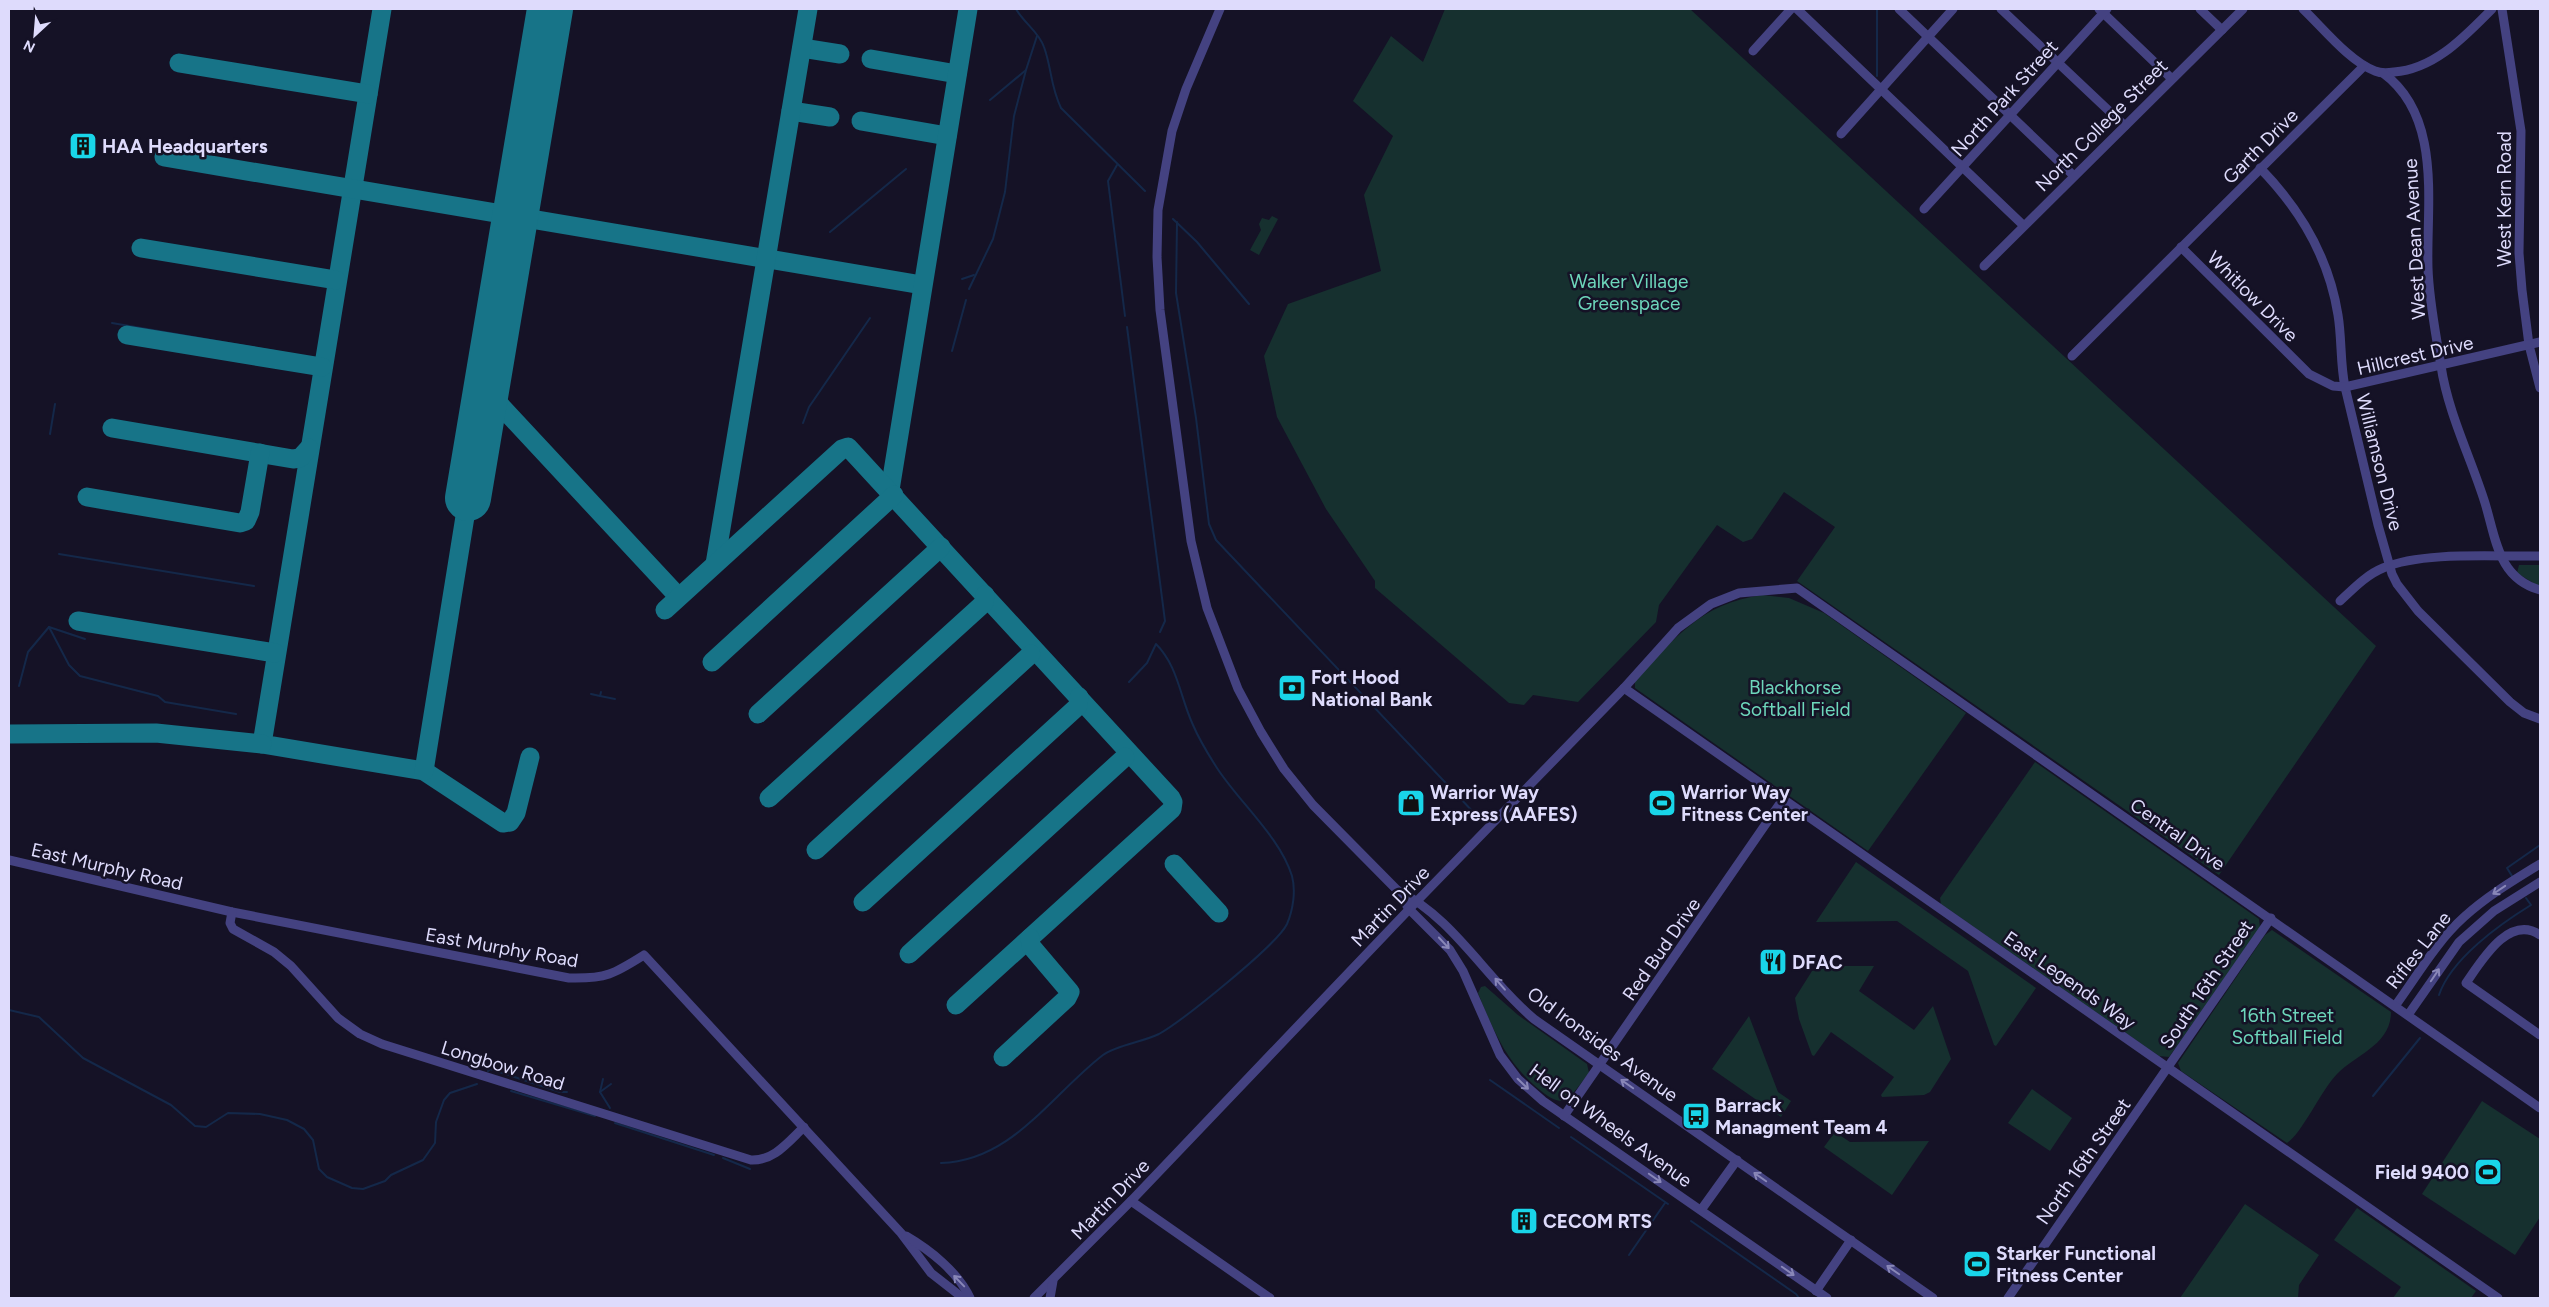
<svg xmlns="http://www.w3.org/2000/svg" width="2549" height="1307" font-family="Figtree,sans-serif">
  <rect width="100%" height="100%" fill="#151226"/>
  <g fill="#16302f">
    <path d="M 1445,9 L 1690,9 L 2376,646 L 2219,875 L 1797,581 L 1835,527 L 1784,492 L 1752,539 L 1743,542 L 1717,525 L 1659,605 L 1656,622 L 1578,702 L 1533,695 L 1524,705 L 1509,703 L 1375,588 L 1375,581 L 1326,509 L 1277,417 L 1264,356 L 1288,304 L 1381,271 L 1364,195 L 1393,136 L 1353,101 L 1391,36 L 1423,62 Z"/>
    <path d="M 1272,216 L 1278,219 L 1259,255 L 1250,250 L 1261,230 L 1259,224 L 1262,218 L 1269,220 Z"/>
    <path d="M 2519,565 L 2540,565 L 2540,587 L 2517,573 Z"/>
    <path d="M 1762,595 L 1789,598 L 1824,613 L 1966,713 L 1868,851 L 1635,688 L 1635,681 C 1676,637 1700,604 1762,595 Z"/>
    <path d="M 2035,762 L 2259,919 L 2260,928 L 2169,1057 L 2159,1056 L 1941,904 L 1940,898 Z"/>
    <path d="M 1856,862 L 2036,988 L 1996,1046 L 1994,1045 L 1968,971 L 1897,921 L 1816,922 Z"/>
    <path d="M 2272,930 L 2391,1012 C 2391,1045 2355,1055 2337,1074 C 2322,1089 2301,1135 2287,1143 L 2181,1071 L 2178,1063 L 2265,935 Z"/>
    <path d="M 1835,966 L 1874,966 L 1859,991 L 1914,1030 L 1933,1006 L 1951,1059 L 1930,1092 L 1924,1095 L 1882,1097 L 1881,1095 L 1894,1077 L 1831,1032 L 1814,1056 L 1812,1055 L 1799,1019 L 1795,998 L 1812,971 Z"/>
    <path d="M 1485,986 L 1518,1015 L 1587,1064 L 1589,1073 L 1567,1101 C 1557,1103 1547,1096 1540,1090 C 1507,1064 1493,1030 1478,993 L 1481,987 Z"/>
    <path d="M 1749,1016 L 1778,1092 L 1791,1101 L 1781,1117 L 1712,1069 Z"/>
    <path d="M 2032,1089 L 2072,1118 L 2050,1151 L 2008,1123 Z"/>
    <path d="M 2482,1101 L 2540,1139 L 2540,1217 L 2515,1255 L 2422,1194 Z"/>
    <path d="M 1835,1132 L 1850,1142 L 1929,1141 L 1892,1195 L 1824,1147 Z"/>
    <path d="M 2245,1204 L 2319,1255 L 2299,1285 L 2298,1298 L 2180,1298 Z"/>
    <path d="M 2357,1208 L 2476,1291 L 2471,1298 L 2393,1298 L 2401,1287 L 2334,1240 Z"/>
  </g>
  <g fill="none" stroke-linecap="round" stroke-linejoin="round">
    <g stroke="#142849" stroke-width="2">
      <path d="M 1016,9 C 1024,23 1039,32 1044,47 C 1052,69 1050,85 1061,108 L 1145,191"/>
      <path d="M 1877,76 L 1877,9"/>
      <path d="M 990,100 L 1026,70 L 1037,36"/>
      <path d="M 1117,165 L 1108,181 L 1125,316"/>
      <path d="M 1173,219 L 1197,242 L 1249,304"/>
      <path d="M 1177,222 L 1176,293 L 1196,418 L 1209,524 L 1216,540 L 1476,815"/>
      <path d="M 830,232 L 906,169"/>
      <path d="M 962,279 L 974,275"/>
      <path d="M 969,289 L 993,239 L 1005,192 L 1014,116 L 1026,70"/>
      <path d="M 112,323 L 275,351"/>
      <path d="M 1127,327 L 1165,621 L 1160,632"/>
      <path d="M 952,351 L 966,300"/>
      <path d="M 803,423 L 809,407 L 870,318"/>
      <path d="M 50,434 L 55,404"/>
      <path d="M 59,554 L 254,586"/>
      <path d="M 49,627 L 69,665 L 80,676 L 158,696 L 165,702 L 236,714"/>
      <path d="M 49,627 L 85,639"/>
      <path d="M 19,686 L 28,652 L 49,627"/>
      <path d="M 601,692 L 600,696 L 615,699"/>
      <path d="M 591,694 L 600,696"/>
      <path d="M 2512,876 L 2507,868 L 2540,845"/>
      <path d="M 2439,995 C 2451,959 2500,924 2531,905 L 2526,898"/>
      <path d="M 9,1010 L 39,1017 L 83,1058 L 171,1105 L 195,1126 L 206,1127 L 228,1113 L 260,1114 L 287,1120 L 304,1129 L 313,1140 L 319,1169 L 327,1177 L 352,1188 L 363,1189 L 385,1181 L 391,1175 L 423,1160 L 435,1143 L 436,1122 L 444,1100 L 450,1093 L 477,1084"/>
      <path d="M 488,1071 L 490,1069 L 560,1092 L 567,1092"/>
      <path d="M 603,1079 L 600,1092 L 610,1108"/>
      <path d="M 1490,1080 L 1559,1128"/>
      <path d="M 511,1091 L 595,1116"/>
      <path d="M 600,1092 L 611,1084"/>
      <path d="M 2373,1096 L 2420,1038"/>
      <path d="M 615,1123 L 714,1155"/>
      <path d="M 1571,1137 L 1668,1204"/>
      <path d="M 723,1158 L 750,1169"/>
      <path d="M 941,1163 C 1012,1161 1051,1095 1103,1055 C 1116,1045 1143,1042 1159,1034 C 1182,1021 1277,945 1287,924 C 1293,910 1296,891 1292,876 C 1280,837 1239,802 1217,768 C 1208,754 1199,739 1193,725 C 1180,697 1178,666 1156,644 L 1147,663 L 1129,682"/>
      <path d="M 1691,1221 L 1796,1294 L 1799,1298"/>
      <path d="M 1629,1255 L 1665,1203"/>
    </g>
    <g stroke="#177488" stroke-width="19">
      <path d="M 382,9 L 262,744 L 424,771 L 503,823 L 510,822 L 516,813 L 530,757"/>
      <path d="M 802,48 L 840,54"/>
      <path d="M 871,59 L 957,74"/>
      <path d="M 179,63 L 368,94"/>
      <path d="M 791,111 L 830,117"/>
      <path d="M 861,121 L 947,136"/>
      <path d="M 164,157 L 922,285"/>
      <path d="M 141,248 L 336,280"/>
      <path d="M 127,335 L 322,367"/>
      <path d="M 486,390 L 675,593"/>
      <path d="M 112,428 L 293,459 L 300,458 L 309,448"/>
      <path d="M 890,490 L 968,9"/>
      <path d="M 87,497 L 240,523 L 246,521 L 250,512 L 260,453"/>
      <path d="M 715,564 L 808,9"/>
      <path d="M 665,610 L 842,449 L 848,447 L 1171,798 L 1173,802 L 1172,809 L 956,1005"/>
      <path d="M 78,621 L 275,653"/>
      <path d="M 712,662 L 894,495"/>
      <path d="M 758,714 L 941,547"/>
      <path d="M 9,734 L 156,733 L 262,744"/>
      <path d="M 424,771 L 468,498"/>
      <path d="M 769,798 L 984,603 L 985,595"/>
      <path d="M 816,850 L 1031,654"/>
      <path d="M 1174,864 L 1219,913"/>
      <path d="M 863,902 L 1078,706 L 1079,697"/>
      <path d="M 909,954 L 1125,757"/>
      <path d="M 1003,1057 L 1067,998 L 1070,992 L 1031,946 L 1030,938"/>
    </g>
    <path stroke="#177488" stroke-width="46" d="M 468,498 L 550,9"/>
    <g stroke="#444281" stroke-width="9">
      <path d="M 1220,9 L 1186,89 L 1172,131 L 1158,210 L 1157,257 L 1160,310 L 1191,541 L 1207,608 L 1238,689 L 1261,732 L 1284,769 L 1313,805 L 1397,890 L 1409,909 L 1450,950 L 1463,971 L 1500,1055 L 1518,1079 L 1543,1101 L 1827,1298"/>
      <path d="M 1797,9 L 2023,225"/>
      <path d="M 1899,9 L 2073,175"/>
      <path d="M 2001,9 L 2125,126"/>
      <path d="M 2099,9 L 2171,78"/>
      <path d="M 2200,9 L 2222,30"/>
      <path d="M 2303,9 C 2323,28 2350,62 2375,71 C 2382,74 2388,73 2394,72 C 2435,69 2465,36 2492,9"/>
      <path d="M 2502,9 L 2521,131 L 2519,253 L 2522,290 L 2529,345 L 2540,388"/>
      <path d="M 1753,51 L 1791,9"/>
      <path d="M 2383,73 C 2443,117 2426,205 2428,268 C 2429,301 2436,334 2441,366 C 2448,413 2471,458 2485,503 C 2496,539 2498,578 2540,590"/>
      <path d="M 1841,134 L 1953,9"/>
      <path d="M 2260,168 C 2300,209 2329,258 2338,315 C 2342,339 2340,363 2345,387 L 2378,525 L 2392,574 L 2397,584 L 2418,611 L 2510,702 L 2524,713 L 2540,719"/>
      <path d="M 1924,209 L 2107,9"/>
      <path d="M 2181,247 L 2309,374 L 2333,386 L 2345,387 L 2540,342"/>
      <path d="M 1984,266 L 2243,9"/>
      <path d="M 2072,356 L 2364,66"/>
      <path d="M 2340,601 C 2353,589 2366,575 2383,568 C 2423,551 2496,557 2540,556"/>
      <path d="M 1624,688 L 2498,1298"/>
      <path d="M 9,860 L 232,912 L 569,978 C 606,979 614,974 644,955 L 901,1233 L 931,1273 L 963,1298"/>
      <path d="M 1397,890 C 1454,918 1486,979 1534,1019 L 1933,1298"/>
      <path d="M 232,912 L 230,923 L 233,929 L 274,952 L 291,966 L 338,1018 L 360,1034 L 382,1044 L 751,1160 C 774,1161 788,1142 804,1127"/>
      <path d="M 2540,935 C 2509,914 2482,960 2466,983 L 2540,1035"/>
      <path d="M 2395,1006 C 2417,976 2436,942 2464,917 C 2487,896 2514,880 2540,864"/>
      <path d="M 2408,1015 L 2459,942 L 2494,911 L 2540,882"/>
      <path d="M 1564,1116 L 1783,799"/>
      <path d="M 1131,1201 L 1270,1298"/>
      <path d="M 1701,1210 L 1737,1160"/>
      <path d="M 906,1236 C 930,1250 958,1272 970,1298"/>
      <path d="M 1816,1291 L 1851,1240"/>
      <path d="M 1034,1298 L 1131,1201 L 1418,900 L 1624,688 L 1678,628 L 1711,604 L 1739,593 L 1797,588 L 2540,1108"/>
      <path d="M 1050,1298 L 1053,1281"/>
      <path d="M 2008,1298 L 2271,918"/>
    </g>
  </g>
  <defs><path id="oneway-shaft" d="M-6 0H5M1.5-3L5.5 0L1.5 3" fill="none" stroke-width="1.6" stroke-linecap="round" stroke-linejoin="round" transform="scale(1.25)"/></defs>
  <g stroke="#8987b8">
    <use href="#oneway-shaft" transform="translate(2499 890) rotate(146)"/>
    <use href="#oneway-shaft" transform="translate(1444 943) rotate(47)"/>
    <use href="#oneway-shaft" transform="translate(2435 975) rotate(-56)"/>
    <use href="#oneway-shaft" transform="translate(1500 984) rotate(-131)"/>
    <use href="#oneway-shaft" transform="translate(1523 1084) rotate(44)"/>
    <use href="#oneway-shaft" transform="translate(1627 1084) rotate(-145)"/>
    <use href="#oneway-shaft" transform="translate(1760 1177) rotate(-145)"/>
    <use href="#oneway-shaft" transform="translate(1655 1178) rotate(35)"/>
    <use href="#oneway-shaft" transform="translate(1893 1270) rotate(-145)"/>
    <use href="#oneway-shaft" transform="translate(1788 1271) rotate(35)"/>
    <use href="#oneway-shaft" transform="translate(959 1281) rotate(-134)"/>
  </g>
  <defs>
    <symbol id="building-square" viewBox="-11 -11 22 22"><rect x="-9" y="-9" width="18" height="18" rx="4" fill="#19d5e9" stroke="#151226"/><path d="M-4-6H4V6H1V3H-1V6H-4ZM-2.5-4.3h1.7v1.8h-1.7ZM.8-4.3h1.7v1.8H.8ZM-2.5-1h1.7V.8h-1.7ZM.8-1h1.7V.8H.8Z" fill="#111"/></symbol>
    <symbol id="bank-square" viewBox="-11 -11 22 22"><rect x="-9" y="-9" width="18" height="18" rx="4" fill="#19d5e9" stroke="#151226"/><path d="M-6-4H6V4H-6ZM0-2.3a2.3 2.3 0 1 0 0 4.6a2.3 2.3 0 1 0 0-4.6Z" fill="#111"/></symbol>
    <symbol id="shop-square" viewBox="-11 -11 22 22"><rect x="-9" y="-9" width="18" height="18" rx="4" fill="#19d5e9" stroke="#151226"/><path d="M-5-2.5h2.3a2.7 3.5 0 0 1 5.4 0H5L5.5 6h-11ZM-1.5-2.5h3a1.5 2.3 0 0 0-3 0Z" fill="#111"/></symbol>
    <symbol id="stadium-square" viewBox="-11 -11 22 22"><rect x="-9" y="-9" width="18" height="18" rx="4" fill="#19d5e9" stroke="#151226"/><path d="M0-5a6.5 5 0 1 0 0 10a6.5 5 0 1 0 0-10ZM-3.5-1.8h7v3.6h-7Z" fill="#111"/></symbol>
    <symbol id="restaurant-square" viewBox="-11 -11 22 22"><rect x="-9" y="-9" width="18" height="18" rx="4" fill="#19d5e9" stroke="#151226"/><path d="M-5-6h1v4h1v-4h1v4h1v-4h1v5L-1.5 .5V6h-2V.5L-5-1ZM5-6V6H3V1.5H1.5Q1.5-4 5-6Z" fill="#111"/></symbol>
    <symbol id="bus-square" viewBox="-11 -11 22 22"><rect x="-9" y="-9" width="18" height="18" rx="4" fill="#19d5e9" stroke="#151226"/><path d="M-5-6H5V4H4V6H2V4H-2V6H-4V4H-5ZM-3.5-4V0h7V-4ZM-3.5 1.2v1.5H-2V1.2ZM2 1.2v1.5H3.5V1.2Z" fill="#111"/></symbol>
  </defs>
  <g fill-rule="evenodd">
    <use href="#building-square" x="67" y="130" width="32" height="32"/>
    <use href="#bank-square" x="1276" y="672" width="32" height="32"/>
    <use href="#shop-square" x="1395" y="787" width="32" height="32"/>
    <use href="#stadium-square" x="1646" y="787" width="32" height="32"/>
    <use href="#restaurant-square" x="1757" y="946" width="32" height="32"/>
    <use href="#bus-square" x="1680" y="1100" width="32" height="32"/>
    <use href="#stadium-square" x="2472" y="1156" width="32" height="32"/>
    <use href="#building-square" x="1508" y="1205" width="32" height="32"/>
    <use href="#stadium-square" x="1961" y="1248" width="32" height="32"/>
  </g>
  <g text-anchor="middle" stroke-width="5" stroke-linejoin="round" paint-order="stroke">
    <g font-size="19" fill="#dedbfc" stroke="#151226">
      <text transform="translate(2004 98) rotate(-48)" y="7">North Park Street</text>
      <text transform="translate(2101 125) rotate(-45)" y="7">North College Street</text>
      <text transform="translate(2260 146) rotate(-45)" y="7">Garth Drive</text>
      <text transform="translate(2504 199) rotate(-90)" y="7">West Kern Road</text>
      <text transform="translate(2414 239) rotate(-93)" y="7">West Dean Avenue</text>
      <text transform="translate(2253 296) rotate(45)" y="7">Whitlow Drive</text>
      <text transform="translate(2415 355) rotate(-13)" y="7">Hillcrest Drive</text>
      <text transform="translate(2380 462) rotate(76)" y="7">Williamson Drive</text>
      <text transform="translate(2178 834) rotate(35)" y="7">Central Drive</text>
      <text transform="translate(107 866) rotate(13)" y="7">East Murphy Road</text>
      <text transform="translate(1390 906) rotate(-46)" y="7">Martin Drive</text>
      <text transform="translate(502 947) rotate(10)" y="7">East Murphy Road</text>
      <text transform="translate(1661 949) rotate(-55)" y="7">Red Bud Drive</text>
      <text transform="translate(2418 950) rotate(-52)" y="7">Rifles Lane</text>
      <text transform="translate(2070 980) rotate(35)" y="7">East Legends Way</text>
      <text transform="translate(2206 984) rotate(-56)" y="7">South 16th Street</text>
      <text transform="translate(1603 1044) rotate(36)" y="7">Old Ironsides Avenue</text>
      <text transform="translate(503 1065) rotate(17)" y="7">Longbow Road</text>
      <text transform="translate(1611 1125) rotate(36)" y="7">Hell on Wheels Avenue</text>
      <text transform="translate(2083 1161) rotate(-55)" y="7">North 16th Street</text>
      <text transform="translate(1110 1199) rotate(-46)" y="7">Martin Drive</text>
    </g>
    <g font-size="19" font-weight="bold" fill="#dedbfc" stroke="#151226" text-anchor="start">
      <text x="102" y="153">HAA Headquarters</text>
      <text x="1311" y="684">Fort Hood<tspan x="1311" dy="22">National Bank</tspan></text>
      <text x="1430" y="799">Warrior Way<tspan x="1430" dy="22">Express (AAFES)</tspan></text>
      <text x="1681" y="799">Warrior Way<tspan x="1681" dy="22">Fitness Center</tspan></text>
      <text x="1792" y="969">DFAC</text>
      <text x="1715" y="1112">Barrack<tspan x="1715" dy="22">Managment Team 4</tspan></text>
      <text x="2469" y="1179" text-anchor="end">Field 9400</text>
      <text x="1543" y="1228">CECOM RTS</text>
      <text x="1996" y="1260">Starker Functional<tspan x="1996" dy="22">Fitness Center</tspan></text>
    </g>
    <g font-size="19" fill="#6dd6bb" stroke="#151226">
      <text x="1629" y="288">Walker Village<tspan x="1629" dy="22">Greenspace</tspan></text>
      <text x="1795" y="694">Blackhorse<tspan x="1795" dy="22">Softball Field</tspan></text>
      <text x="2287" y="1022">16th Street<tspan x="2287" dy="22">Softball Field</tspan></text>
    </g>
  </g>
  <rect width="2549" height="1307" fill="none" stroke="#dedbfc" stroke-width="20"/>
  <g transform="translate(35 35) rotate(206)" stroke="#151226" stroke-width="4" paint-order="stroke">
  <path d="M0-4L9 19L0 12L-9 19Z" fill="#dedbfc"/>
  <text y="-8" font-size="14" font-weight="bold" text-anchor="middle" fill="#dedbfc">N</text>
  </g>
</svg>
